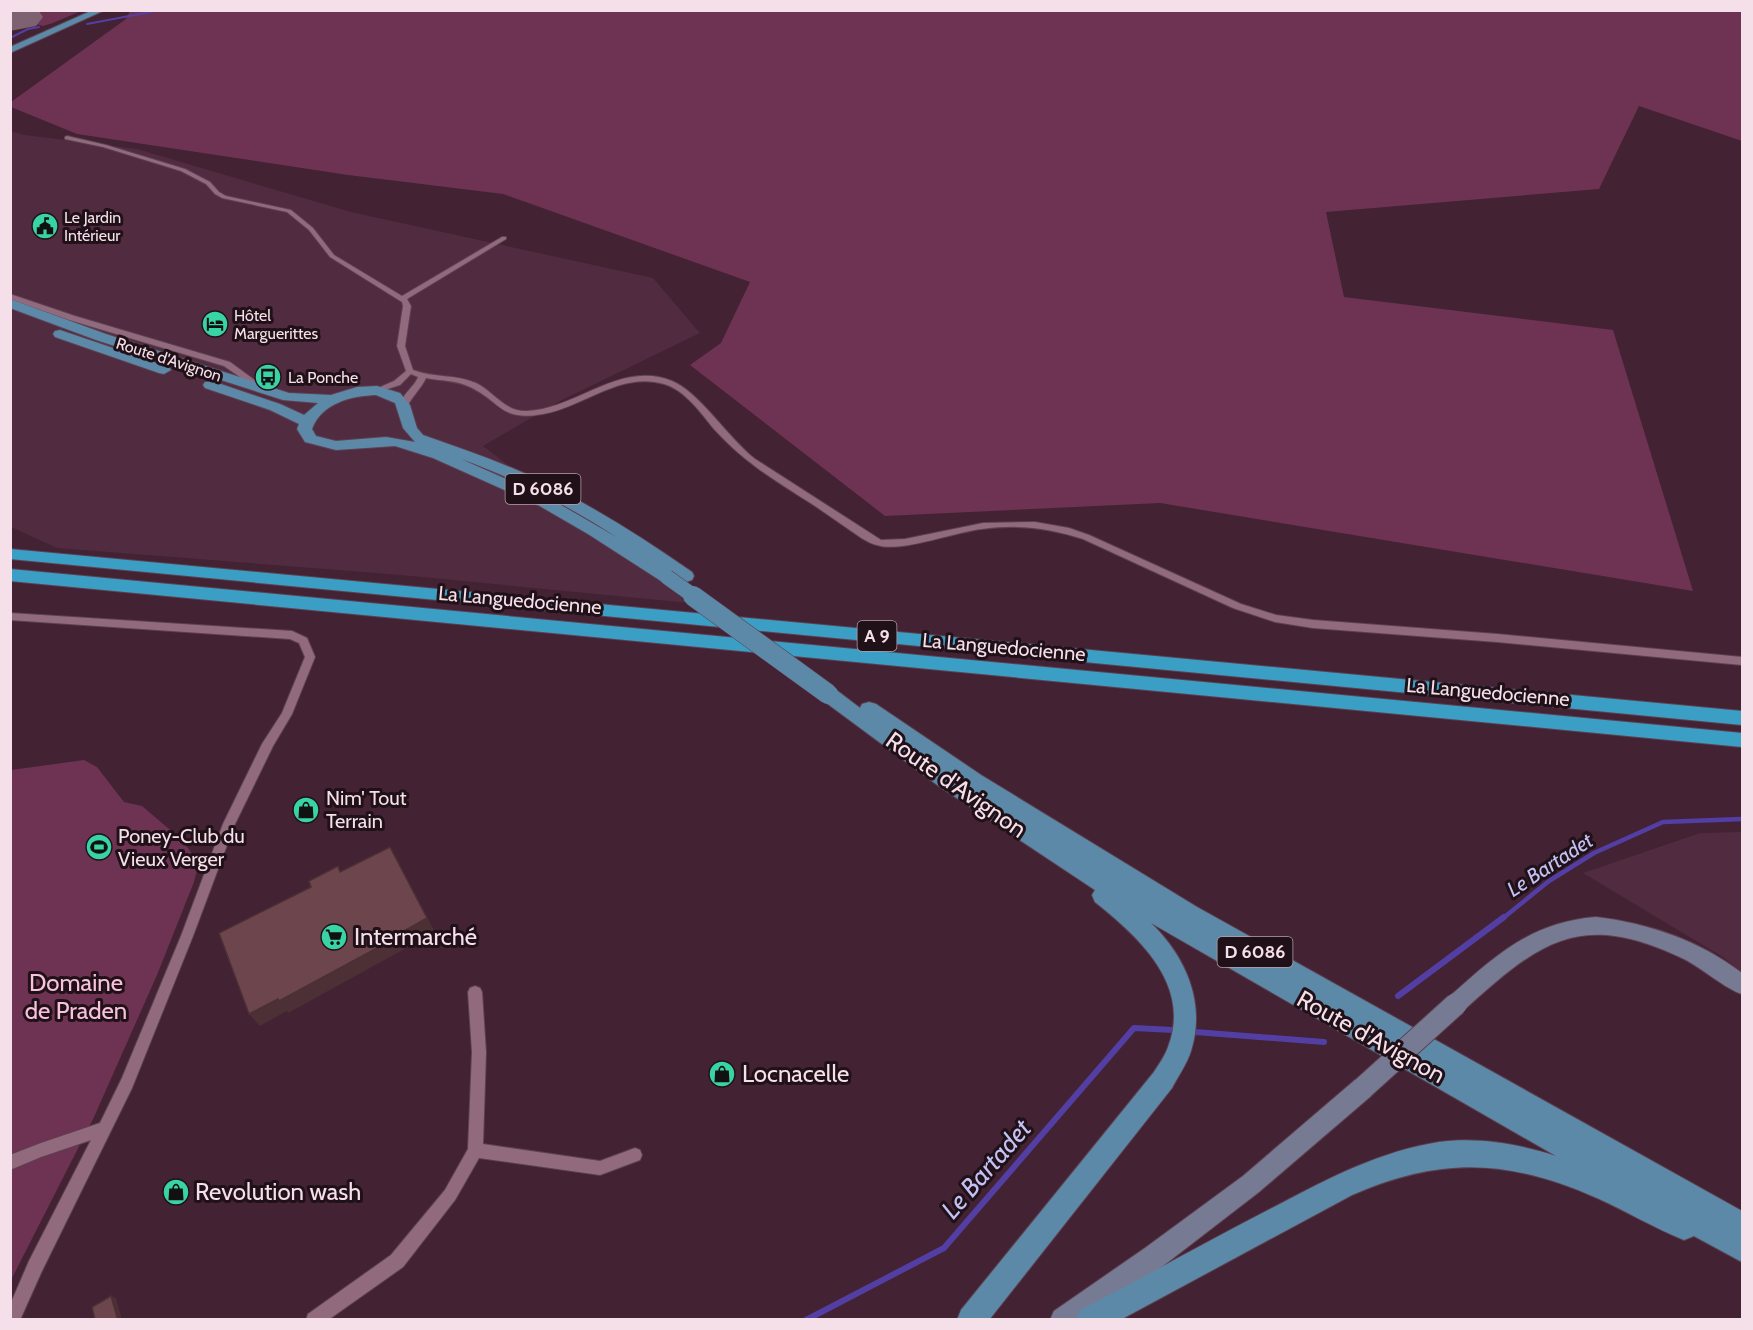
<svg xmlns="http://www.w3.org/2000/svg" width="1753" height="1330" font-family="Cabin,sans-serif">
  <rect width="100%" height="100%" fill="#422233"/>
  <g fill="#512b3f">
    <path d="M 10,131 L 25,135 L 137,149 L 351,212 L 653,278 L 700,333 L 560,401 L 483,446 L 689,603 L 401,575 L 57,548 L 11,527 Z"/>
    <path d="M 1742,832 L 1742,972 L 1723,957 L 1583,873 L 1700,833 Z"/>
  </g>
  <g fill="#6e3253">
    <path d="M 32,11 L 32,10 L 81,11 L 53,23 L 43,26 L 35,24 Z"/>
    <path d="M 130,11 L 1742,11 L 1742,141 L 1639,106 L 1599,189 L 1326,212 L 1344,297 L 1613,330 L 1693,591 L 1160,503 L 885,516 L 690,365 L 721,343 L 750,282 L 503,194 L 348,175 L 77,134 L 11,107 L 11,102 L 126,19 Z"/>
    <path d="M 84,760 L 97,767 L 124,802 L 142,806 L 182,840 L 199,863 L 194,882 L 157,975 L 94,1117 L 11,1280 L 11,770 Z"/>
  </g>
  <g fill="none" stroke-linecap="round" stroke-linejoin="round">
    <g stroke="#533fa3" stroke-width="2">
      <path d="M 87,24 L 161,10"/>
      <path d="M 10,38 L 28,29 L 39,27"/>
    </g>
    <path stroke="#533fa3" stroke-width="4.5" d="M 1502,919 L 1549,881 L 1594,853 L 1663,822 L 1742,819"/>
    <g stroke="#533fa3" stroke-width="6">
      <path d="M 1398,996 L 1504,917"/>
      <path d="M 1195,1032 L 1324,1042"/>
      <path d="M 806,1320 L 944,1248 L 1134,1028 L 1173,1030"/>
    </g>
    <path fill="#7f6271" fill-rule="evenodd" d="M 10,10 L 38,10 L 43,17 L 36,26 L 10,31 Z"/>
    <defs>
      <g id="minor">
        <path d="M 67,136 L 106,145 L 185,169 L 210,182 L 219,192 L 226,196 L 291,210 L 313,228 L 334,255 L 402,296 L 502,237 L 506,237 L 506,239 L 407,299 L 411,306 L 405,346 L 413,370 C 434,378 456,374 476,383 C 494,392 505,412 527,411 C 577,409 620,360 672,381 C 699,392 729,439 755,459 L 881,540 L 905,539 L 983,523 L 1035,522 L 1069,528 L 1089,535 L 1241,604 L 1276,615 L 1313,620 L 1497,634 L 1742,657 L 1742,665 L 1497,642 L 1313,628 L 1275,622 L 1233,608 L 1083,539 C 1050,528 1017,524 982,529 C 955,532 900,553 877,545 C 871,544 865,540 860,537 C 845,527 830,516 815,506 C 776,481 746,464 714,429 C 701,413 685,390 664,384 C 620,371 584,407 543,414 C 500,422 502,402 470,387 C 456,380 440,381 426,378 C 421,389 412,396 407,407 L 401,407 C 400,395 414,388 418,377 L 411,374 L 400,385 L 375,393 L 371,391 L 394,381 L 406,371 L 397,346 L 403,306 L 402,302 L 330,257 L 309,230 L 287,212 L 222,198 L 215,194 L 206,184 L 181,171 L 103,147 L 65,139 L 65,137 Z"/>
        <path d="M 10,294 L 75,316 L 230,362 L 264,387 L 260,389 L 257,389 L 224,366 L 69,320 L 10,299 Z"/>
        <path d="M 10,613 L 292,631 L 307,638 L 315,657 L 292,714 L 273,746 L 235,824 L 193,936 L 132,1088 L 41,1273 L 20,1320 L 10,1320 L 10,1305 L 29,1261 L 91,1140 L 41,1157 L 10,1170 L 10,1155 L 41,1143 L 100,1123 L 122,1078 L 181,936 L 223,824 L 262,744 L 282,713 L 305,657 L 299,643 L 290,639 L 10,620 Z"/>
        <path d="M 475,986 L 480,988 L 482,992 L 486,1052 L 483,1144 L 600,1161 L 635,1148 L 640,1150 L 642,1155 L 640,1160 L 600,1175 L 479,1158 L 455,1200 L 403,1267 L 328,1320 L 306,1320 L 308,1314 L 391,1255 L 445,1190 L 468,1149 L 472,1052 L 468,992 L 470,988 Z"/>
      </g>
      <g id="secondary">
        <path d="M 1596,917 C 1648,923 1700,941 1742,973 L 1742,994 C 1727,990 1702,968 1684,959 C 1580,909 1540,941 1463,1011 L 1456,1014 L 1449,1011 L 1445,1004 L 1449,997 C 1495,956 1531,922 1596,917 Z"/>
        <path d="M 1363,1077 L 1371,1080 L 1374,1088 L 1371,1096 L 1259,1192 L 1163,1266 L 1086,1320 L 1050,1320 L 1054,1311 L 1145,1248 L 1243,1176 L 1355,1080 Z"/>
      </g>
      <g id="primary">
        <path d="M 93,10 L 105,10 L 10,53 L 10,47 Z"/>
        <path d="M 10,299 L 106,334 L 289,393 L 331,395 L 357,387 L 377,386 L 400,393 L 410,405 L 417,428 L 423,435 C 459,448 496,460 530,476 C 587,502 640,536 692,572 L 694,576 L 692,580 L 686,582 L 675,576 L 673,581 L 661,581 L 588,534 L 538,505 L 433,458 L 395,446 L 336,450 L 305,442 L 297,429 L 299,424 L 270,410 L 205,388 L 203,385 L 205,382 L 215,382 L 280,404 L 304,415 L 318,403 L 283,400 L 96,340 L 10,308 ZM 376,395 L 395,403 L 403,428 L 415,442 L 386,437 L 336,441 L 316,436 L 312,429 C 322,403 351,396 376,395 ZM 461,459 C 517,479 569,506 618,538 L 549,498 Z"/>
        <path d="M 60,330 L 169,367 L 171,370 L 164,374 L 159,373 L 55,337 L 53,334 L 55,331 Z"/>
        <path d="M 828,687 L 835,689 L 860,708 L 862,704 L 869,702 L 876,704 L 981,775 L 1197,907 L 1742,1211 L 1742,1262 L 1694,1236 L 1684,1240 C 1654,1228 1626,1211 1597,1198 C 1509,1159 1441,1156 1352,1195 L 1120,1320 L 1076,1320 L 1080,1310 C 1147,1276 1211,1239 1278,1205 C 1329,1178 1381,1151 1439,1142 C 1477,1137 1519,1144 1556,1156 L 1151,923 C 1186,957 1206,1003 1191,1051 C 1187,1064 1178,1076 1172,1088 L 989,1320 L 957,1320 L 961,1310 L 1154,1072 C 1159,1064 1165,1056 1168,1047 C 1192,985 1139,937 1095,902 L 1092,895 L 1095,890 L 940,787 L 821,699 L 819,694 L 821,689 Z"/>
      </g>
      <g id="motorway">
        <path d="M 10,549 L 1742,711 L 1742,725 L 10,559 Z"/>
        <path d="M 10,569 L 1742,733 L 1742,747 L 10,581 Z"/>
      </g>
    </defs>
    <use href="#minor" stroke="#5d4151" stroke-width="2"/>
    <use href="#secondary" stroke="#5d4151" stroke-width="2"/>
    <use href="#primary" stroke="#5d4151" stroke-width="2"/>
    <use href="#motorway" stroke="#5d4151" stroke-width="2"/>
    <use href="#minor" fill="#916a7e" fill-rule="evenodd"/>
    <use href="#secondary" fill="#777a93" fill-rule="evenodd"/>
    <use href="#primary" fill="#5d89a9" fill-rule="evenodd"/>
    <use href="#motorway" fill="#3b9ec5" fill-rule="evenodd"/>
    <defs>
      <path id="secondary-bridge" d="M 1363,1088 L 1456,1004"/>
      <path id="primary-bridge-far1" d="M 667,577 L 695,597"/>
      <path id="primary-bridge" d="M 693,596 L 828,694"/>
    </defs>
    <use href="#secondary-bridge" stroke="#5d4151" stroke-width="24" stroke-linecap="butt"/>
    <use href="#primary-bridge-far1" stroke="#5d4151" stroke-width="16" stroke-linecap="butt"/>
    <use href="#primary-bridge" stroke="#5d4151" stroke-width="21" stroke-linecap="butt"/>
    <use href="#secondary-bridge" stroke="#777a93" stroke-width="22"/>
    <use href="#primary-bridge-far1" stroke="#5d89a9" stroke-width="15"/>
    <use href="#primary-bridge" stroke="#5d89a9" stroke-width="20"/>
  </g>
  <g fill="#4c3035">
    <path d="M 390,847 L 434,930 L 409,944 L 410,946 L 288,1013 L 287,1011 L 260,1026 L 249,1014 Z"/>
    <path d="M 111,1296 L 116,1298 L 122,1320 L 118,1320 Z"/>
  </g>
  <g fill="#6d454c" stroke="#4c3035" stroke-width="1.5">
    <path d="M 390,847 L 427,918 L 402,932 L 403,934 L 279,1001 L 278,999 L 249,1014 L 219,933 L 311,887 L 309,881 L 338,866 L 340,872 Z"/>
    <path d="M 111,1296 L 118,1320 L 95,1320 L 92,1307 Z"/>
  </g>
  <defs>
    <symbol id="civic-disc" viewBox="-11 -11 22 22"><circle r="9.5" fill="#39d4a5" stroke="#201118"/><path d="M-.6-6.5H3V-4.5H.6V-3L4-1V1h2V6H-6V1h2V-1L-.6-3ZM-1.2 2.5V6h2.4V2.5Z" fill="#111"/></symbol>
    <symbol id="hotel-disc" viewBox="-11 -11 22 22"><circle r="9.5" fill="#39d4a5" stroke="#201118"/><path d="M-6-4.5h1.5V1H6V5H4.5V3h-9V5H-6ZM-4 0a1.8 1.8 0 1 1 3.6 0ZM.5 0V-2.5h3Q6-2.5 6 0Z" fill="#111"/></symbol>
    <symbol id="bus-disc" viewBox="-11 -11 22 22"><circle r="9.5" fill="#39d4a5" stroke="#201118"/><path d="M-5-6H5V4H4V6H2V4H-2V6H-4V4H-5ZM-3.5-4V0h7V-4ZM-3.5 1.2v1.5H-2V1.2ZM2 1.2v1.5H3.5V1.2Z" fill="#111"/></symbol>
    <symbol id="shop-disc" viewBox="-11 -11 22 22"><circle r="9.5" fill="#39d4a5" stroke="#201118"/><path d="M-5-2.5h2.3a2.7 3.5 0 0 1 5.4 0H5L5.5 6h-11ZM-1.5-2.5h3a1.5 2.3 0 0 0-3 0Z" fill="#111"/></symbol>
    <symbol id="stadium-disc" viewBox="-11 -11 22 22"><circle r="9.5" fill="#39d4a5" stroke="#201118"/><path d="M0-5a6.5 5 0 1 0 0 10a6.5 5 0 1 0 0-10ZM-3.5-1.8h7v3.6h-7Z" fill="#111"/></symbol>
    <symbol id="supermarket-disc" viewBox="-11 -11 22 22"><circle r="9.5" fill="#39d4a5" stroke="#201118"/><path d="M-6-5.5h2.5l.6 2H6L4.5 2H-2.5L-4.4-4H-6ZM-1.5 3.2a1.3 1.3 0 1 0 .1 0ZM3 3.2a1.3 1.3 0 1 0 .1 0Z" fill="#111"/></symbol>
  </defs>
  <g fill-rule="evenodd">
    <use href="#civic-disc" x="30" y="211" width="30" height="30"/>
    <use href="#hotel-disc" x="200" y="309" width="30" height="30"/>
    <use href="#bus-disc" x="253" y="362" width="30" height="30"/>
    <use href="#shop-disc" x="291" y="795" width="30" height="30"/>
    <use href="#stadium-disc" x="84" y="832" width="30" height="30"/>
    <use href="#supermarket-disc" x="319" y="922" width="30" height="30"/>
    <use href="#shop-disc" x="707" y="1059" width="30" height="30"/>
    <use href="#shop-disc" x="161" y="1177" width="30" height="30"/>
  </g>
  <g text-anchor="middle" stroke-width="6" stroke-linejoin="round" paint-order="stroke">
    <g font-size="16" fill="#f5dfe9" stroke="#201118" text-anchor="start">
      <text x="64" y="223">Le Jardin<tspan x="64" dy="18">Intérieur</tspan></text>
      <text x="234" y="321">Hôtel<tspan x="234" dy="18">Marguerittes</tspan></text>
      <text x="288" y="383">La Ponche</text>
    </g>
    <g font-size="16" fill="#f5dfe9" stroke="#201118">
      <text transform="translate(169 359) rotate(18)" y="6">Route d'Avignon</text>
    </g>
    <g fill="#201118" stroke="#b5a1aa" stroke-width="1.5">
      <rect x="505.5" y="474" width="75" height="30" rx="4.5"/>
      <rect x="857.5" y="621" width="39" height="30" rx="4.5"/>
      <rect x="1217.5" y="937" width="75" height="30" rx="4.5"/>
    </g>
    <g font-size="18" font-weight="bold" fill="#f5dfe9">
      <text x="543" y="495">D 6086</text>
      <text x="877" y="642">A 9</text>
      <text x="1255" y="958">D 6086</text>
    </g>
    <g font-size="20" fill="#f5dfe9" stroke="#201118">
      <text transform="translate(520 600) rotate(5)" y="7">La Languedocienne</text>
      <text transform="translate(1004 647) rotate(5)" y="7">La Languedocienne</text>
      <text transform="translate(1488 692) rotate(5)" y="7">La Languedocienne</text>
    </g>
    <g font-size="20" fill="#f5dfe9" stroke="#201118" text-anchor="start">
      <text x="326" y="805">Nim' Tout<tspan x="326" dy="23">Terrain</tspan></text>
      <text x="118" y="843">Poney-Club du<tspan x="118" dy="23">Vieux Verger</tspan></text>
    </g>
    <g font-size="21" font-style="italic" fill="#c3c0f4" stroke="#201118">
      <text transform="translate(1550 865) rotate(-33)" y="7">Le Bartadet</text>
    </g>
    <g font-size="24" fill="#f5dfe9" stroke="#201118">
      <text transform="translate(956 785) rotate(35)" y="8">Route d'Avignon</text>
      <text transform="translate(1371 1037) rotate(29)" y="8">Route d'Avignon</text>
    </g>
    <g font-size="24" fill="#f5dfe9" stroke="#201118" text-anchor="start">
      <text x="354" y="945">Intermarché</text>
      <text x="742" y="1082">Locnacelle</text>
      <text x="195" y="1200">Revolution wash</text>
    </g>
    <g font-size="24" fill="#f9c1dc" stroke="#201118">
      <text x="76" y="991">Domaine<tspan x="76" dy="28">de Praden</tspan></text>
    </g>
    <g font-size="26" font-style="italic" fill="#c3c0f4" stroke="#201118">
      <text transform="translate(986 1169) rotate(-49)" y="9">Le Bartadet</text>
    </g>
  </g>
  <rect width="1753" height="1330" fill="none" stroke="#f5dfe9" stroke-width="24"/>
</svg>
